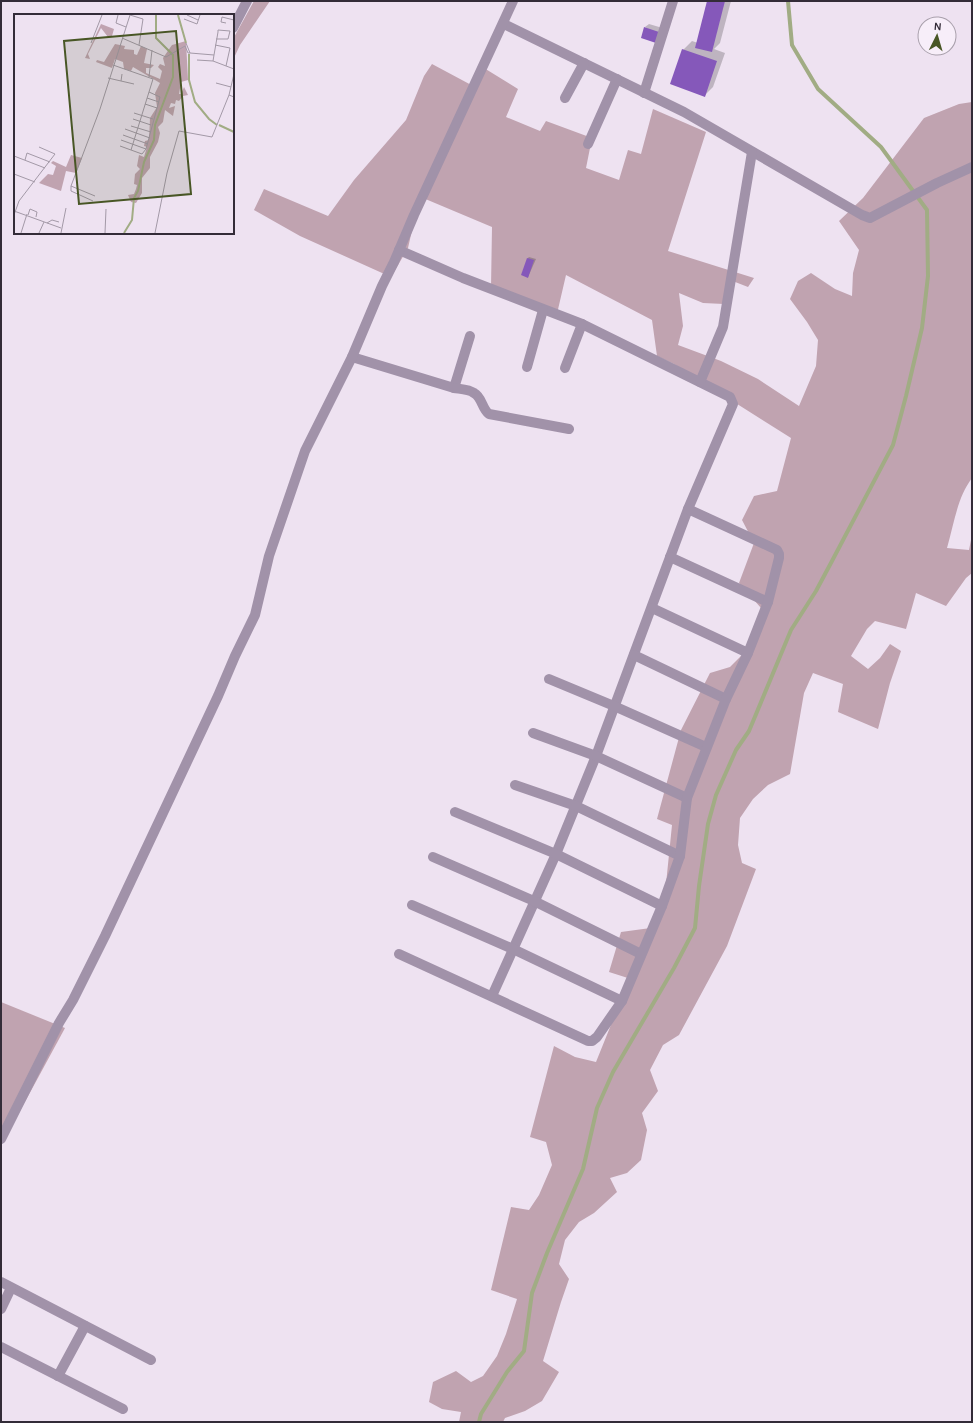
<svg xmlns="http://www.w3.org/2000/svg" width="973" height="1423" font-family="Karla,sans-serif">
  <rect width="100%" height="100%" fill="#eee2f1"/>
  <g fill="#c0a3b0">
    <path d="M 254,1 L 270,1 L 240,45 L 233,60 L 233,39 Z"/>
    <path d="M 432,64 L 475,87 L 484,68 L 518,89 L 506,117 L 540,131 L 546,121 L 592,138 L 586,168 L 619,180 L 628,150 L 641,154 L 653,109 L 706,132 L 668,251 L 754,278 L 748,287 L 730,280 L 724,304 L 703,303 L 679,293 L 683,326 L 678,345 L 721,361 L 758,379 L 799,406 L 816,366 L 818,340 L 807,322 L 790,299 L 798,281 L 811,273 L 835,289 L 852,296 L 853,273 L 859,250 L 839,221 L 863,198 L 924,118 L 959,104 L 972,102 L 972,478 C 957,498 954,524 947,548 L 969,550 L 972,535 L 972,573 L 966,578 L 946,606 L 916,593 L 906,629 L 875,621 L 867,629 L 851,656 L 868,669 L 880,658 L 890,644 L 901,651 L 890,683 L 878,729 L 838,712 L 843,684 L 813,673 L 804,693 L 790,774 L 768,785 L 753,799 L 740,818 L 738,845 L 742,863 L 756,869 L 727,946 L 679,1035 L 663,1045 L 650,1070 L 658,1091 L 642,1113 L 647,1130 L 641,1160 L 627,1173 L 610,1178 L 617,1192 L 594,1213 L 579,1222 L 565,1240 L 559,1264 L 569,1279 L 561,1302 L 543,1361 L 559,1372 L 542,1401 L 525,1411 L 505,1418 L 503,1422 L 459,1422 L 461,1412 L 442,1409 L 429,1402 L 433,1382 L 456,1371 L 471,1382 L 483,1376 L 497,1356 L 506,1334 L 517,1299 L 491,1290 L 511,1207 L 529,1210 L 539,1195 L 552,1165 L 546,1142 L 530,1137 L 554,1046 L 575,1057 L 596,1062 L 619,1005 L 631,979 L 609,972 L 621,932 L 658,927 L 666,884 L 672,825 L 657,819 L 681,730 L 710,673 L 730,667 L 752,645 L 761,608 L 739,583 L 754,543 L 742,520 L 754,496 L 777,491 L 791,438 L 674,364 L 657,356 L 652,320 L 566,275 L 556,318 L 491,288 L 492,227 L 423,198 L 415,217 L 408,248 L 391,277 L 300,236 L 254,210 L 264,189 L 328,216 L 354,180 L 406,120 L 424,76 Z"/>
    <path d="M 1,1002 L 65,1028 L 1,1146 Z"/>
  </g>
  <g fill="#0003">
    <path d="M 708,1 L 731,1 L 720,43 L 714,49 L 725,53 L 713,87 L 705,95 L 683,50 L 692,41 L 698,43 Z"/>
    <path d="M 649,24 L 666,29 L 662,39 L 645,27 Z"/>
    <path d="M 529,257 L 536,259 L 528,277 L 528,258 Z"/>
  </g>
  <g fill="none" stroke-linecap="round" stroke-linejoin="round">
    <path stroke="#a1ac84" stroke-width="4" d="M 479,1422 L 481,1414 L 507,1372 L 524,1351 L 532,1293 L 547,1253 L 583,1169 L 597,1108 L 613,1072 L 674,968 L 695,928 L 699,886 L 708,824 L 716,795 L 736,750 L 749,731 L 791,630 L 816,591 L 832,561 L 893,445 L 906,396 L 922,328 L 928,276 L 927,210 L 881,147 L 818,89 L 792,45 L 788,1"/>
  </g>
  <g fill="#8558ba">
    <path d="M 707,1 L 725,1 L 712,52 L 695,48 Z"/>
    <path d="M 644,27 L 662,33 L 659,44 L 641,38 Z"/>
    <path d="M 682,49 L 717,61 L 705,97 L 670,84 Z"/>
    <path d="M 527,258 L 534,260 L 528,278 L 521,275 Z"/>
  </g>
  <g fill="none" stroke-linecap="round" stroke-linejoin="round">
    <g stroke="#a192a9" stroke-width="10">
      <path d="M 504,24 L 684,112 L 862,215 L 870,218 L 937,183 L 972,167"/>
      <path d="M 233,28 L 247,1"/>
      <path d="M 644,93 L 673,1"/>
      <path d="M 565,98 L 584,63"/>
      <path d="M 588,144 L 617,79"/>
      <path d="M 399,250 L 463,278 L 582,324 L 730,397 L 733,404 L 688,509 L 596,756 L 556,854 L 492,996"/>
      <path d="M 352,357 L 454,388 L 470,336"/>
      <path d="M 527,367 L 543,310"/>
      <path d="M 565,368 L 582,324"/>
      <path d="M 700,382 L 723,327 L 752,152"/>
      <path d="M 454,388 C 460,389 469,389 474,393 C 482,397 482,409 489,414 L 569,429"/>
      <path d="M 670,557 L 768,602"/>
      <path d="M 652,608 L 748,653"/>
      <path d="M 634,655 L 726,699"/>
      <path d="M 549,679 L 614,706 L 706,747"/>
      <path d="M 533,733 L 596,756 L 687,798"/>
      <path d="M 515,785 L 576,806 L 680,856"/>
      <path d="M 455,812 L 556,854 L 662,906"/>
      <path d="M 433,857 L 534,901 L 641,954"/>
      <path d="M 412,905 L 513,949 L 622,1001"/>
      <path d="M 399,954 L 588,1041 L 592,1041 L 597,1037 L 622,1001 L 662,906 L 680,856 L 687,798 L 726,699 L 748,653 L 768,602 L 779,558 L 779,554 L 777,550 L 688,509"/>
      <path d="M 1,1139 L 59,1023 L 73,1000 L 105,936 L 218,696 L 235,656 L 255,615 L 269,556 L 305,451 L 352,357 L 382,286 L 394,262 L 414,215 L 513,1"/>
      <path d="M 1,1282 L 151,1360"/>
      <path d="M 1,1309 L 11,1288"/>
      <path d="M 1,1347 L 123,1409"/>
      <path d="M 58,1376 L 85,1326"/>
    </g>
  </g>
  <g transform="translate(14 14)">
    <rect width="220" height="220" fill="#eee2f1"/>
    <path d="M 87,10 L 100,15 L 98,22 L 94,23 L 87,14 L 74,40 L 76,45 L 71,44 ZM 172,27 L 174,66 L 167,68 L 165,80 L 167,80 L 170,73 L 174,81 L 169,82 L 165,87 L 162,86 L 161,90 L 157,89 L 155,94 L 161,92 L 159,102 L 151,96 L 149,108 L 144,113 L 146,119 L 144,128 L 136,143 L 136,154 L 128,164 L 128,179 L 122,189 L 117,188 L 114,181 L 120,180 L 122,175 L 123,171 L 120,170 L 121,160 L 126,155 L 123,152 L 125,141 L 130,143 L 133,133 L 130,132 L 131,127 L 135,126 L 136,104 L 143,93 L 141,79 L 146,69 L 119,53 L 117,57 L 110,55 L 109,48 L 101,45 L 98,54 L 82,48 L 83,46 L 90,48 L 101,30 L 111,32 L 110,35 L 120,36 L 120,40 L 123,41 L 127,32 L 133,35 L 130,49 L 140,51 L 137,54 L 132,54 L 132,59 L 146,65 L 148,57 L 144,53 L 146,50 L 151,52 L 149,44 L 158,31 ZM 57,141 L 68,144 L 62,159 L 52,157 L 47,177 L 25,169 L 34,160 L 39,161 L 42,152 L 37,149 L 39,147 L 52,153 Z" fill="#c0a3b0"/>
    <path fill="none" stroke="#a1ac84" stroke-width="2" d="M 164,1 L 172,29M 175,40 L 175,66 L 181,88 L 195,105 L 203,111M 205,111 L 220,118M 110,219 L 118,206 L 120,184 L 124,177 L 130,148 L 140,126 L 141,111 L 159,63 L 159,41 L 142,24 L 142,1"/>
    <path fill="none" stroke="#a399a7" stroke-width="1" d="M 104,1 L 102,9 L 112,13M 116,1 L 129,5 L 125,31M 173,1 L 184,6M 170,5 L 183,10 L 186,1M 212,9 L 207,8 L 208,3 L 220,6M 108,24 L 152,43 L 171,32 L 174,39 L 176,39M 202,25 L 214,25 L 216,17 L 204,16 L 204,18 L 200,41 L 199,47 L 220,55M 77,29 L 88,1M 172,29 L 176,39 L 200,41M 201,31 L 216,34 L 212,52M 183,46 L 199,47M 99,51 L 139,65 L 117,136M 220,60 L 215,81 L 220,83M 135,63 L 138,36M 94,64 L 107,67 L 108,60M 107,67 L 120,70M 202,69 L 217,73M 133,84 L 145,88M 131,90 L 143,94M 120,99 L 139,105M 119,105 L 137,111M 117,112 L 137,118M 111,115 L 136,124M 109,121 L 134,130M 107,126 L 132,135M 106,132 L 128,140 L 132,135 L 146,83 L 135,78M 0,142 L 31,154M 11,146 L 13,139 L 36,148M 0,160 L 21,168M 57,172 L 81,182M 79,187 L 57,177 L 57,172 L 86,95 L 116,1M 0,197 L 47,214M 0,201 L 5,187 L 41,140 L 25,133M 14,201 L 16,195 L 23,198 L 22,203M 33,209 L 38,206 L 45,208M 7,219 L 13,200M 25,219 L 30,208M 47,219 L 52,194M 91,219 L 92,195M 141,219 L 153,159 L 165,117 L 198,123 L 215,81"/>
    <path fill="#485625" fill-opacity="0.15" stroke="#485625" stroke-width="2" d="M 162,17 L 177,180 L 65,190 L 50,27 Z"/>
    <rect width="220" height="220" fill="none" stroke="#332c38" stroke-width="2"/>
  </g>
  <rect width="973" height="1423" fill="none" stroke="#332c38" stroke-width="4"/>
  <g transform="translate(937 36) rotate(5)"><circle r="19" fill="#f7eef9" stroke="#a9a0ac"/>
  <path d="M0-3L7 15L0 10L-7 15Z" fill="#485625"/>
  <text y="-6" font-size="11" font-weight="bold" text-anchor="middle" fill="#332c38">N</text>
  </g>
</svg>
